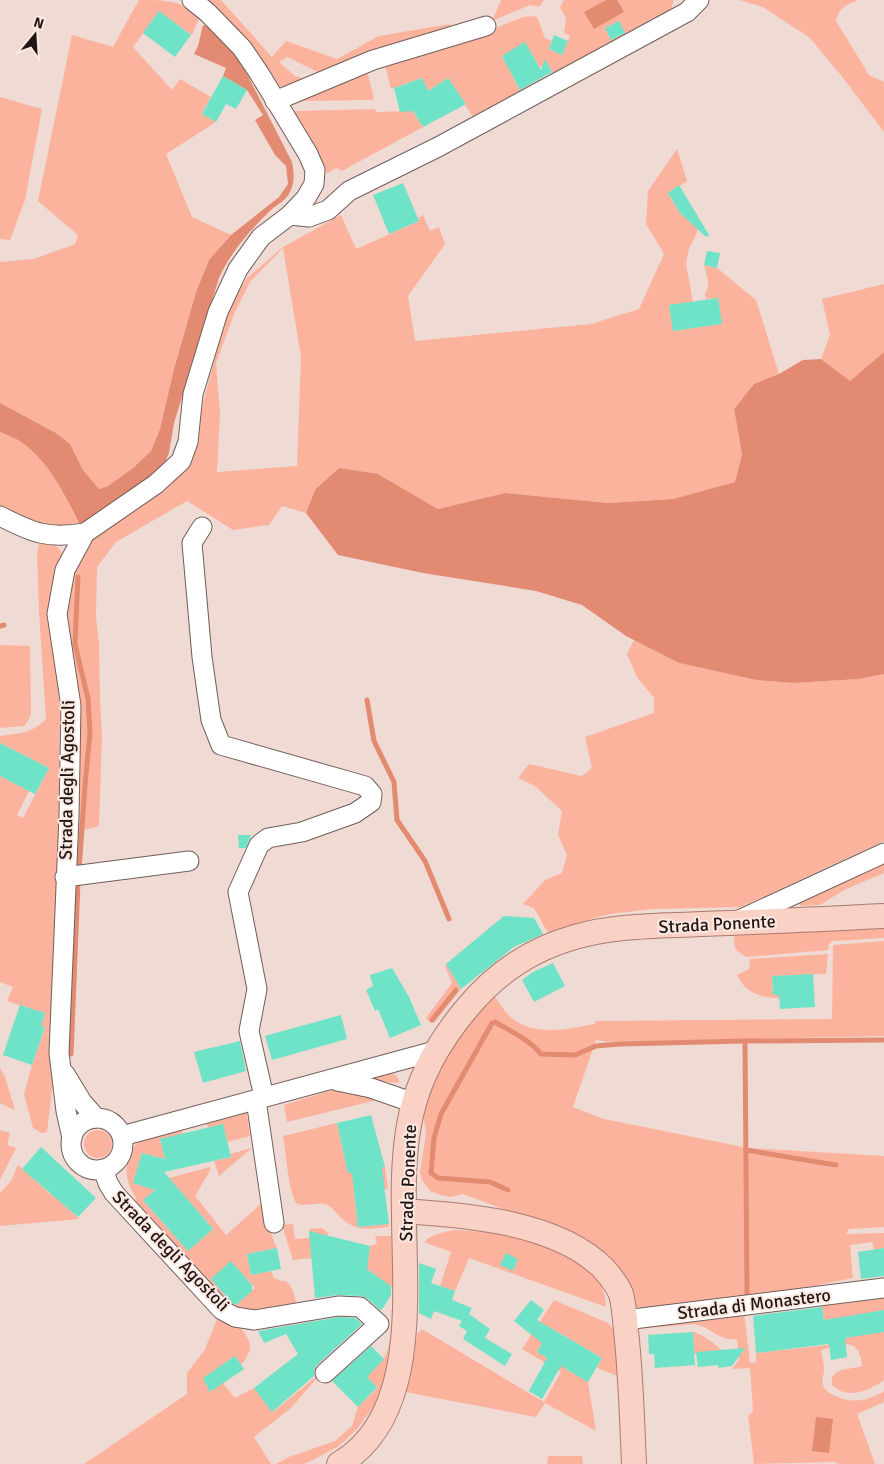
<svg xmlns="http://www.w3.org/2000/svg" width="884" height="1464" font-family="Signika,sans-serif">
  <rect width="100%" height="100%" fill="#f0dad4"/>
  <g fill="#fbb39e" fill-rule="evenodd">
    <path d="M 139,0 C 162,0 186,0 199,18 L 192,35 L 159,12 L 133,47 L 172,90 L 180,79 L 211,97 L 202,113 L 216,122 L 166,154 L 192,217 L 231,235 L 209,260 L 196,292 L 174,369 L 160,429 L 151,451 L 133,468 L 108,486 L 99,489 L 83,470 L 70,444 L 56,433 L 0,403 L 0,262 L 34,259 L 75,244 L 78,235 L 38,201 L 72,35 L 113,47 Z"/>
    <path d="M 199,0 L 221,0 L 272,57 L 286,41 L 337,59 L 379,36 L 450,24 L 454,32 L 324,75 L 287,57 L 279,62 L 295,76 L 302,78 L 306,81 L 292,90 L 275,84 Z"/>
    <path d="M 501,0 L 544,0 L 539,7 L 530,5 L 492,21 Z"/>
    <path d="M 564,0 L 674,0 L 669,15 L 555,76 L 547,63 L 535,70 L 525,43 L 502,56 L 511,72 L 518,75 L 513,78 L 523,95 L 475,120 L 448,78 L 428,91 L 422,78 L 391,89 L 385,65 L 493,29 L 523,17 L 533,16 L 537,17 L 545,38 L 552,41 L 549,49 L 562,55 L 570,36 L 564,33 L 566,18 L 560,7 Z"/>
    <path d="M 740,0 L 858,0 C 846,6 839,7 836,21 L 869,75 L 884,82 L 884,132 L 840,74 L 810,38 L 763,7 Z"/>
    <path d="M 367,71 L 374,98 L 372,100 L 296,101 Z"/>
    <path d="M 0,97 L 42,109 L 25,200 L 10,240 L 0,239 Z"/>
    <path d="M 375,109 L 376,112 L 413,111 L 423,127 L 342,171 L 337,168 L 328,173 L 323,171 L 291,113 L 296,111 Z"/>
    <path d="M 677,149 L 687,181 L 668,194 L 680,213 L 688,220 L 696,213 L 699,225 L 696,235 L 689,248 L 686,264 L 693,302 L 669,305 L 673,331 L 721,324 L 718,298 L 706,299 L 705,293 C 712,286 706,274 704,265 L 717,268 L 756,300 L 779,374 L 754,384 L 734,409 L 742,454 L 735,482 L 673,499 L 608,503 L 505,493 L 438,509 L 378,474 L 315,490 L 306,513 L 282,506 L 269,525 L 233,530 L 187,501 L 116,542 L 97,567 L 96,617 L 99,644 L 100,700 L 102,734 L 99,826 L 84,830 L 79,900 L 74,1043 L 67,1040 L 80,707 L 67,619 L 74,572 L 93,536 L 166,490 L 190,462 L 199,438 L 201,411 L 227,312 L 247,278 L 283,247 L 341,215 L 356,249 L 419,221 L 418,218 L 423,215 L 430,231 L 439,227 L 445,244 L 408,296 L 415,341 L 591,324 L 639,309 L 664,254 L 646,224 L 648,191 ZM 283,248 L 301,357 L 297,466 L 217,472 L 220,413 L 216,363 L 234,314 L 250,282 Z"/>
    <path d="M 884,284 L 884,352 L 850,381 L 821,359 L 830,335 L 822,299 Z"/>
    <path d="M 0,432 C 6,434 12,437 18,440 C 48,459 65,495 80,525 L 45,526 L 0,512 Z"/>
    <path d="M 45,542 L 55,545 L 61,551 L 62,557 L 51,614 L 60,707 L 59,816 L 53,983 L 53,1081 L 47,1132 L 42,1133 L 33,1128 L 24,1094 L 32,1065 L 45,1028 L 41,1026 L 29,1008 L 7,1001 L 13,987 L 0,982 L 0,776 L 29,791 L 17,815 L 23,818 L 49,768 L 0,743 L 0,736 C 20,733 31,734 46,719 L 39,612 L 37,553 L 39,544 Z"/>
    <path d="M 634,640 L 679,663 L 756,680 L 794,683 L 859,679 L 884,674 L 884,841 L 741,907 L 653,909 L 610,914 L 584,921 L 548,933 L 534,908 L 523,904 L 545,880 L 562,873 L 567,855 L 558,835 L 562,811 L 535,786 L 518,778 L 529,764 L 582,776 L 592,768 L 585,737 L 654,713 L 654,698 L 637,677 L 627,654 Z"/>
    <path d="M 0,645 L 30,646 L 31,713 L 28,721 L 24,726 L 0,728 Z"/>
    <path d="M 884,862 L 884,873 L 844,890 L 820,905 L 801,906 L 799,902 Z"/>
    <path d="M 884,925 L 884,938 L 833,941 L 829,944 L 828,950 L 746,957 L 735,949 L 734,936 L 831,927 Z"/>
    <path d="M 884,941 L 884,1036 L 608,1042 L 596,1040 L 573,1107 L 604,1119 L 748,1148 L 884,1156 L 884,1227 L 849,1229 L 846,1234 L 884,1233 L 884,1248 L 874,1250 L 872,1242 L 850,1245 L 853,1278 L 750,1299 L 653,1311 L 635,1306 L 545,1225 L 463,1194 L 451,1197 L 440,1195 L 430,1191 L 422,1180 L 420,1172 L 426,1134 L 423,1114 L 442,1056 L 490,990 C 497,999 503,1011 512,1018 C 535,1037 569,1029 595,1024 L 595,1021 L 832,1019 L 833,945 Z"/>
    <path d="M 828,954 L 826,974 L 772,976 L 773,995 L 779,995 L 780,998 C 761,998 745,993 737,975 L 749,969 L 750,959 Z"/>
    <path d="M 446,964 L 461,989 L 434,1023 L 428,1021 L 426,1018 L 452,983 L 445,966 Z"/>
    <path d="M 0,1068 L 5,1077 L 15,1110 L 0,1103 Z"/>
    <path d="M 389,1073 L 396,1075 L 399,1080 L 398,1083 L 358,1079 Z"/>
    <path d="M 345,1089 L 376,1097 L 377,1100 L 287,1122 L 284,1105 L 329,1091 Z"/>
    <path d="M 246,1111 L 250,1136 L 227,1142 L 223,1124 L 208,1128 L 206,1121 Z"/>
    <path d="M 337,1123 L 348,1173 L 385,1167 L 388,1189 L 354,1194 L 358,1227 L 389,1224 L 388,1227 C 369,1229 357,1232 341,1218 C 335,1212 333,1207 324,1204 C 316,1202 299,1209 295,1201 C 288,1186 286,1153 283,1136 Z"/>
    <path d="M 181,1127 L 183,1134 L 160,1139 L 165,1159 L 142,1153 L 134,1183 L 155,1190 L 143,1200 L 188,1251 L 213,1229 L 169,1178 L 210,1167 L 211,1169 L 195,1196 L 226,1235 L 263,1202 L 266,1223 L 277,1248 L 247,1254 L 251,1275 L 271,1271 L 274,1278 L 280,1281 L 286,1281 C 294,1288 295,1298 297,1308 L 236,1312 L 134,1201 L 136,1198 C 132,1191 128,1184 127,1176 C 125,1165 130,1147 140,1141 C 152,1134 169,1131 181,1127 ZM 231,1262 L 255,1288 L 235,1306 L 211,1279 Z"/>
    <path d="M 0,1130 L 10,1133 L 7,1145 L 16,1148 L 0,1180 Z"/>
    <circle cx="98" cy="1144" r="14"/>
    <path d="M 252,1148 L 219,1176 L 214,1161 L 231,1157 L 230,1154 Z"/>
    <path d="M 18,1165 L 50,1194 L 54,1195 L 79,1219 L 0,1226 L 0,1193 L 11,1181 Z"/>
    <path d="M 293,1224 L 295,1239 L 309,1238 L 309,1229 L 322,1228 L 328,1233 L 322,1257 L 293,1260 L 282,1225 Z"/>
    <path d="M 455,1230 C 502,1232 605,1244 606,1307 L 469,1258 L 455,1291 L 440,1286 L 451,1252 L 424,1242 C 432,1234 444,1232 455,1230 Z"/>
    <path d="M 375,1236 L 391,1236 L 395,1289 L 366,1270 L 370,1246 L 377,1244 Z"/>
    <path d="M 884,1295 L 884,1380 C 869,1391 847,1400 832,1385 C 829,1367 850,1370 862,1366 C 859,1337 845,1343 821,1350 C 822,1356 824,1363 824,1370 C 824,1376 820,1382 825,1389 C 827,1392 832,1394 835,1396 C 851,1404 869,1401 884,1391 L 884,1402 L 857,1414 L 875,1464 L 837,1464 L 836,1462 L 754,1464 L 748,1416 L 753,1411 L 750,1368 L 732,1369 L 739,1360 L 737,1339 C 717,1341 712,1327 694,1324 L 635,1329 L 634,1325 L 744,1311 L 750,1363 L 756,1362 L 756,1353 L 828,1345 L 821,1301 Z"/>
    <path d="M 554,1300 L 608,1323 L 614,1330 L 618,1376 L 597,1368 L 602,1358 L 551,1328 L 537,1351 L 588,1382 L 596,1431 L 545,1403 L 536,1417 L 405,1392 L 411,1374 L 417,1334 L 422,1329 L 544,1402 L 561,1372 L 522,1349 Z"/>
    <path d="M 218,1317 L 239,1324 C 250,1342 256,1346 241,1365 L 235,1356 L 210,1392 L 223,1383 L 235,1398 L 254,1388 L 273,1412 L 323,1371 L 290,1409 L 254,1437 L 271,1464 L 84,1464 L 187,1394 L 187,1373 L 204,1351 Z"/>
    <path d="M 395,1324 L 384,1384 L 373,1407 L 357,1429 L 339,1446 L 313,1460 L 304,1464 L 276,1464 L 289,1457 L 335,1441 L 352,1426 L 358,1407 L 377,1388 L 367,1377 C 388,1355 388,1355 392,1326 Z"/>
    <path d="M 693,1332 C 700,1333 717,1345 721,1350 L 694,1354 Z"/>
    <path d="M 548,1456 L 582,1456 L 583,1464 L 547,1464 Z"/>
  </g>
  <g fill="#e38b72">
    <path d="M 203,25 L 211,26 L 222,35 L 248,76 L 292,162 C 294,173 295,182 290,192 C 286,201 277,204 271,210 C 251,229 230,253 219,278 L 174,423 L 169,453 L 164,465 L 150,481 L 80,525 C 65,495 48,459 18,440 C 12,437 6,434 0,432 L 0,403 L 56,433 L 70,444 L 83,470 L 99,489 L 108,486 L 133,468 L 151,451 L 160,429 L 174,369 L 196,292 L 209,260 L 231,235 L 279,197 L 288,184 L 286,166 L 275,155 L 255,120 L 263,115 L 247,90 L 223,76 L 226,68 L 194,54 L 198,46 Z"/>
    <path d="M 884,352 L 884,674 L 859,679 L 794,683 L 756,680 L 679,663 L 626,636 L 582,605 L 536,591 L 423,573 L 338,555 L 306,513 L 315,490 L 339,468 L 378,474 L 438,509 L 505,493 L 608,503 L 673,499 L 735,482 L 742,454 L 734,409 L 754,384 L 779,374 L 803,360 L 821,359 L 850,381 Z"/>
  </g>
  <g fill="#e38b71">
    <path d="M 606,0 L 617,0 L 624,12 L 594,29 L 584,12 Z"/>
    <path d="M 816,1417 L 833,1419 L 829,1453 L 812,1451 Z"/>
  </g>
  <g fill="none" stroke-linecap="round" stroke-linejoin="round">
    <g stroke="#e38b71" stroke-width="5">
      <path d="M 78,577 L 75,644 L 88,699 L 90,733 L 85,785 L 79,870"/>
      <path d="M 0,626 L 4,625"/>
      <path d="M 367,700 L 374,741 L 394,782 L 397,820 L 425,861 L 449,919"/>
      <path d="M 432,1020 L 456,990"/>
      <path d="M 745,1041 L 747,1293"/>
      <path d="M 71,1054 L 78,882"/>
      <path d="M 746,1150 L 836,1165"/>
      <path d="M 508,1190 L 490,1182 L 438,1178 L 431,1173 L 434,1138 L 441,1114 L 492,1023 L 495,1022 C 510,1031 530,1040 541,1054 L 575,1055 L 596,1046 L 620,1044 L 745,1041 L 884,1040"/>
    </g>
  </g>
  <g fill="#6ee3c7">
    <path d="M 159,11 L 191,35 L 175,57 L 143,33 Z"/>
    <path d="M 619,21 L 625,33 L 611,40 L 605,28 Z"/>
    <path d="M 554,35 L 568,41 L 562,55 L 549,49 Z"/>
    <path d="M 525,42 L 541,70 L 545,59 L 552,72 L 520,90 L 502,56 Z"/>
    <path d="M 223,76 L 247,90 L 236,109 L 226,104 L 216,122 L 202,114 Z"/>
    <path d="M 422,78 L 428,91 L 448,78 L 466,104 L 423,127 L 413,111 L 400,112 L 394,88 Z"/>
    <path d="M 403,183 L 419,221 L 389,234 L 373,195 Z"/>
    <path d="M 679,185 L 709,235 L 706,237 L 680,213 L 668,193 Z"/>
    <path d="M 707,251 L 720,253 L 717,268 L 704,265 Z"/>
    <path d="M 718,298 L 722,324 L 673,331 L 669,305 Z"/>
    <path d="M 0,743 L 49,768 L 35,794 L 0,776 Z"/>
    <path d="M 238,835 L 251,835 L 246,848 L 239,848 Z"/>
    <path d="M 504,916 L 534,918 L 543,934 L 514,947 L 461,989 L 446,964 Z"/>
    <path d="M 553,963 L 565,986 L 534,1002 L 522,980 L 533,972 Z"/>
    <path d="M 392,968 L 409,997 L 421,1025 L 390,1038 L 378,1009 L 375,1011 L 366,990 L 373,986 L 370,975 Z"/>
    <path d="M 813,974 L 815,1007 L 780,1009 L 779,995 L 773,995 L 772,976 Z"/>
    <path d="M 20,1005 L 45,1013 L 41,1026 L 45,1027 L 32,1065 L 3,1055 Z"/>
    <path d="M 341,1015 L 347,1039 L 272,1060 L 265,1036 Z"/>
    <path d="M 240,1041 L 246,1071 L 203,1083 L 194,1052 Z"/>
    <path d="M 371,1115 L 385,1167 L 382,1168 L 389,1224 L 358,1227 L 352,1173 L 348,1173 L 337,1123 Z"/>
    <path d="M 223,1124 L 231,1157 L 164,1172 L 213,1229 L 188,1251 L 143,1200 L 155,1190 L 133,1183 L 142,1153 L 165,1159 L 160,1139 Z"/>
    <path d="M 41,1147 L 96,1198 L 78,1217 L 22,1169 Z"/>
    <path d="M 309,1231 L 370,1246 L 367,1269 L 391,1286 L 391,1295 L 381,1311 L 368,1299 L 361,1296 L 338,1295 L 315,1298 Z"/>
    <path d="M 277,1248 L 281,1269 L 251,1275 L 247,1254 Z"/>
    <path d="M 884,1248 L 884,1276 L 861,1279 L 858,1252 Z"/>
    <path d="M 506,1253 L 518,1259 L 513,1271 L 500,1265 Z"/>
    <path d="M 231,1261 L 252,1285 L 252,1291 L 236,1305 L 231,1302 L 211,1279 Z"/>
    <path d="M 419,1263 L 436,1269 L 431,1283 L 455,1291 L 452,1300 L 472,1308 L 469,1314 L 490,1329 L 485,1338 L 512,1354 L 505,1366 L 463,1339 L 467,1331 L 459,1326 L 462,1321 L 434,1311 L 431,1319 L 419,1313 Z"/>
    <path d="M 531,1300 L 544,1310 L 537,1320 L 602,1358 L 588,1382 L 561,1366 L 542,1399 L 529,1391 L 547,1358 L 537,1352 L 542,1343 L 514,1321 Z"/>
    <path d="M 822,1307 L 824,1320 L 884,1310 L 884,1332 L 845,1338 L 847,1357 L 831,1360 L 829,1344 L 756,1353 L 753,1316 Z"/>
    <path d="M 339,1317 L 355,1318 L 362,1324 L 317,1365 L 314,1370 L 314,1376 L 272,1412 L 254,1388 L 298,1354 L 286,1334 L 264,1343 L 258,1331 Z"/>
    <path d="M 693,1332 L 695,1365 L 655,1368 L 654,1354 L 649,1354 L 648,1335 Z"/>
    <path d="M 371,1346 L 384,1359 L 367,1377 L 377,1387 L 358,1407 L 332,1381 Z"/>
    <path d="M 745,1348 L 732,1366 L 718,1368 L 718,1365 L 698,1367 L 696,1352 Z"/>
    <path d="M 235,1356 L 244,1369 L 210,1392 L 203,1378 Z"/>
  </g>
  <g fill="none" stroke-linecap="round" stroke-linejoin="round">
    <defs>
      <g id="minor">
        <path d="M 275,101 L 373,60 L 486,26"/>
        <path d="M 290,215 L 309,217 L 328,210 L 349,191 L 438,147 L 687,12 L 699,0"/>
        <path d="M 0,516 C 33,533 47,539 85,533"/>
        <path d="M 202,527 L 192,543 L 202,657 L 211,720 L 221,745 L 365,786 L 372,794 L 371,802 L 355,813 L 302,832 L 268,838 L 259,845 L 238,892 L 257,989 L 249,1031 L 264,1097"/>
        <path d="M 65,877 L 189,861"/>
        <path d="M 739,920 L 884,853"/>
        <path d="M 65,1074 L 82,1102 L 96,1118"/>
        <path d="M 337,1081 L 371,1088 L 414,1103"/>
        <path d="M 256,1100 L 274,1223"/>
        <circle cx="97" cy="1144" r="26"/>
        <path d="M 122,1136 L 435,1051"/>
        <path d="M 72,1138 L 66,1111 L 59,1053 L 69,816 L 71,706 L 57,614 L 65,570 L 85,533 L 156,484 L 181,461 L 188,442 L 193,394 L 218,312 L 238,269 L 261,237 L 290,215 L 306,198 L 314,184 L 315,170 L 308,154 L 259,73 L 242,48 L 208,13 L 192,0"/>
        <path d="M 103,1169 L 108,1183 L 114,1193 L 222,1310 L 235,1317 L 255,1320 L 338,1306 L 360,1307 L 379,1324 L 325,1373"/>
        <path d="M 625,1320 L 884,1288"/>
      </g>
      <g id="major">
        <path d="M 404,1211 C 466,1215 558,1222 604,1269 C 610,1276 617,1284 621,1294 C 624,1305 625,1319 626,1331 C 631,1375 632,1420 634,1464"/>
        <path d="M 339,1464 C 420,1417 404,1292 404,1213 C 403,1180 404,1147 411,1115 C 420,1074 440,1040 467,1008 C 495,974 532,949 575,937 C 616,925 659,926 701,924 C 762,922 823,919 884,916"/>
      </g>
    </defs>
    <use href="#minor" stroke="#705e58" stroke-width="21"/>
    <use href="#major" stroke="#aa7b6e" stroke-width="26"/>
    <use href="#minor" stroke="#fff" stroke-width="19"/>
    <use href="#major" stroke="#fad1c5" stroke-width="24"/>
  </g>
  <g text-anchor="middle" stroke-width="4" stroke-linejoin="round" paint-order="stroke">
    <g font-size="18" fill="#1e1614" stroke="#fde7e1">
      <text transform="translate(67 780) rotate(-89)" y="6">Strada degli Agostoli</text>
      <text transform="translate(717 924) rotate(-3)" y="6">Strada Ponente</text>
      <text transform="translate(408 1183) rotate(-88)" y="6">Strada Ponente</text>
      <text transform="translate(171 1251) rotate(46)" y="6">Strada degli Agostoli</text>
      <text transform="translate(754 1304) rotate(-7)" y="6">Strada di Monastero</text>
    </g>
  </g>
  <g transform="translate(35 35) rotate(18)" stroke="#fde7e1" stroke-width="4" paint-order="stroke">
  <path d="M0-4L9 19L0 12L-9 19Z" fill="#1e1614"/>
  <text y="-8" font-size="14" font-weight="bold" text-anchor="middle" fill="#1e1614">N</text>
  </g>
</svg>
